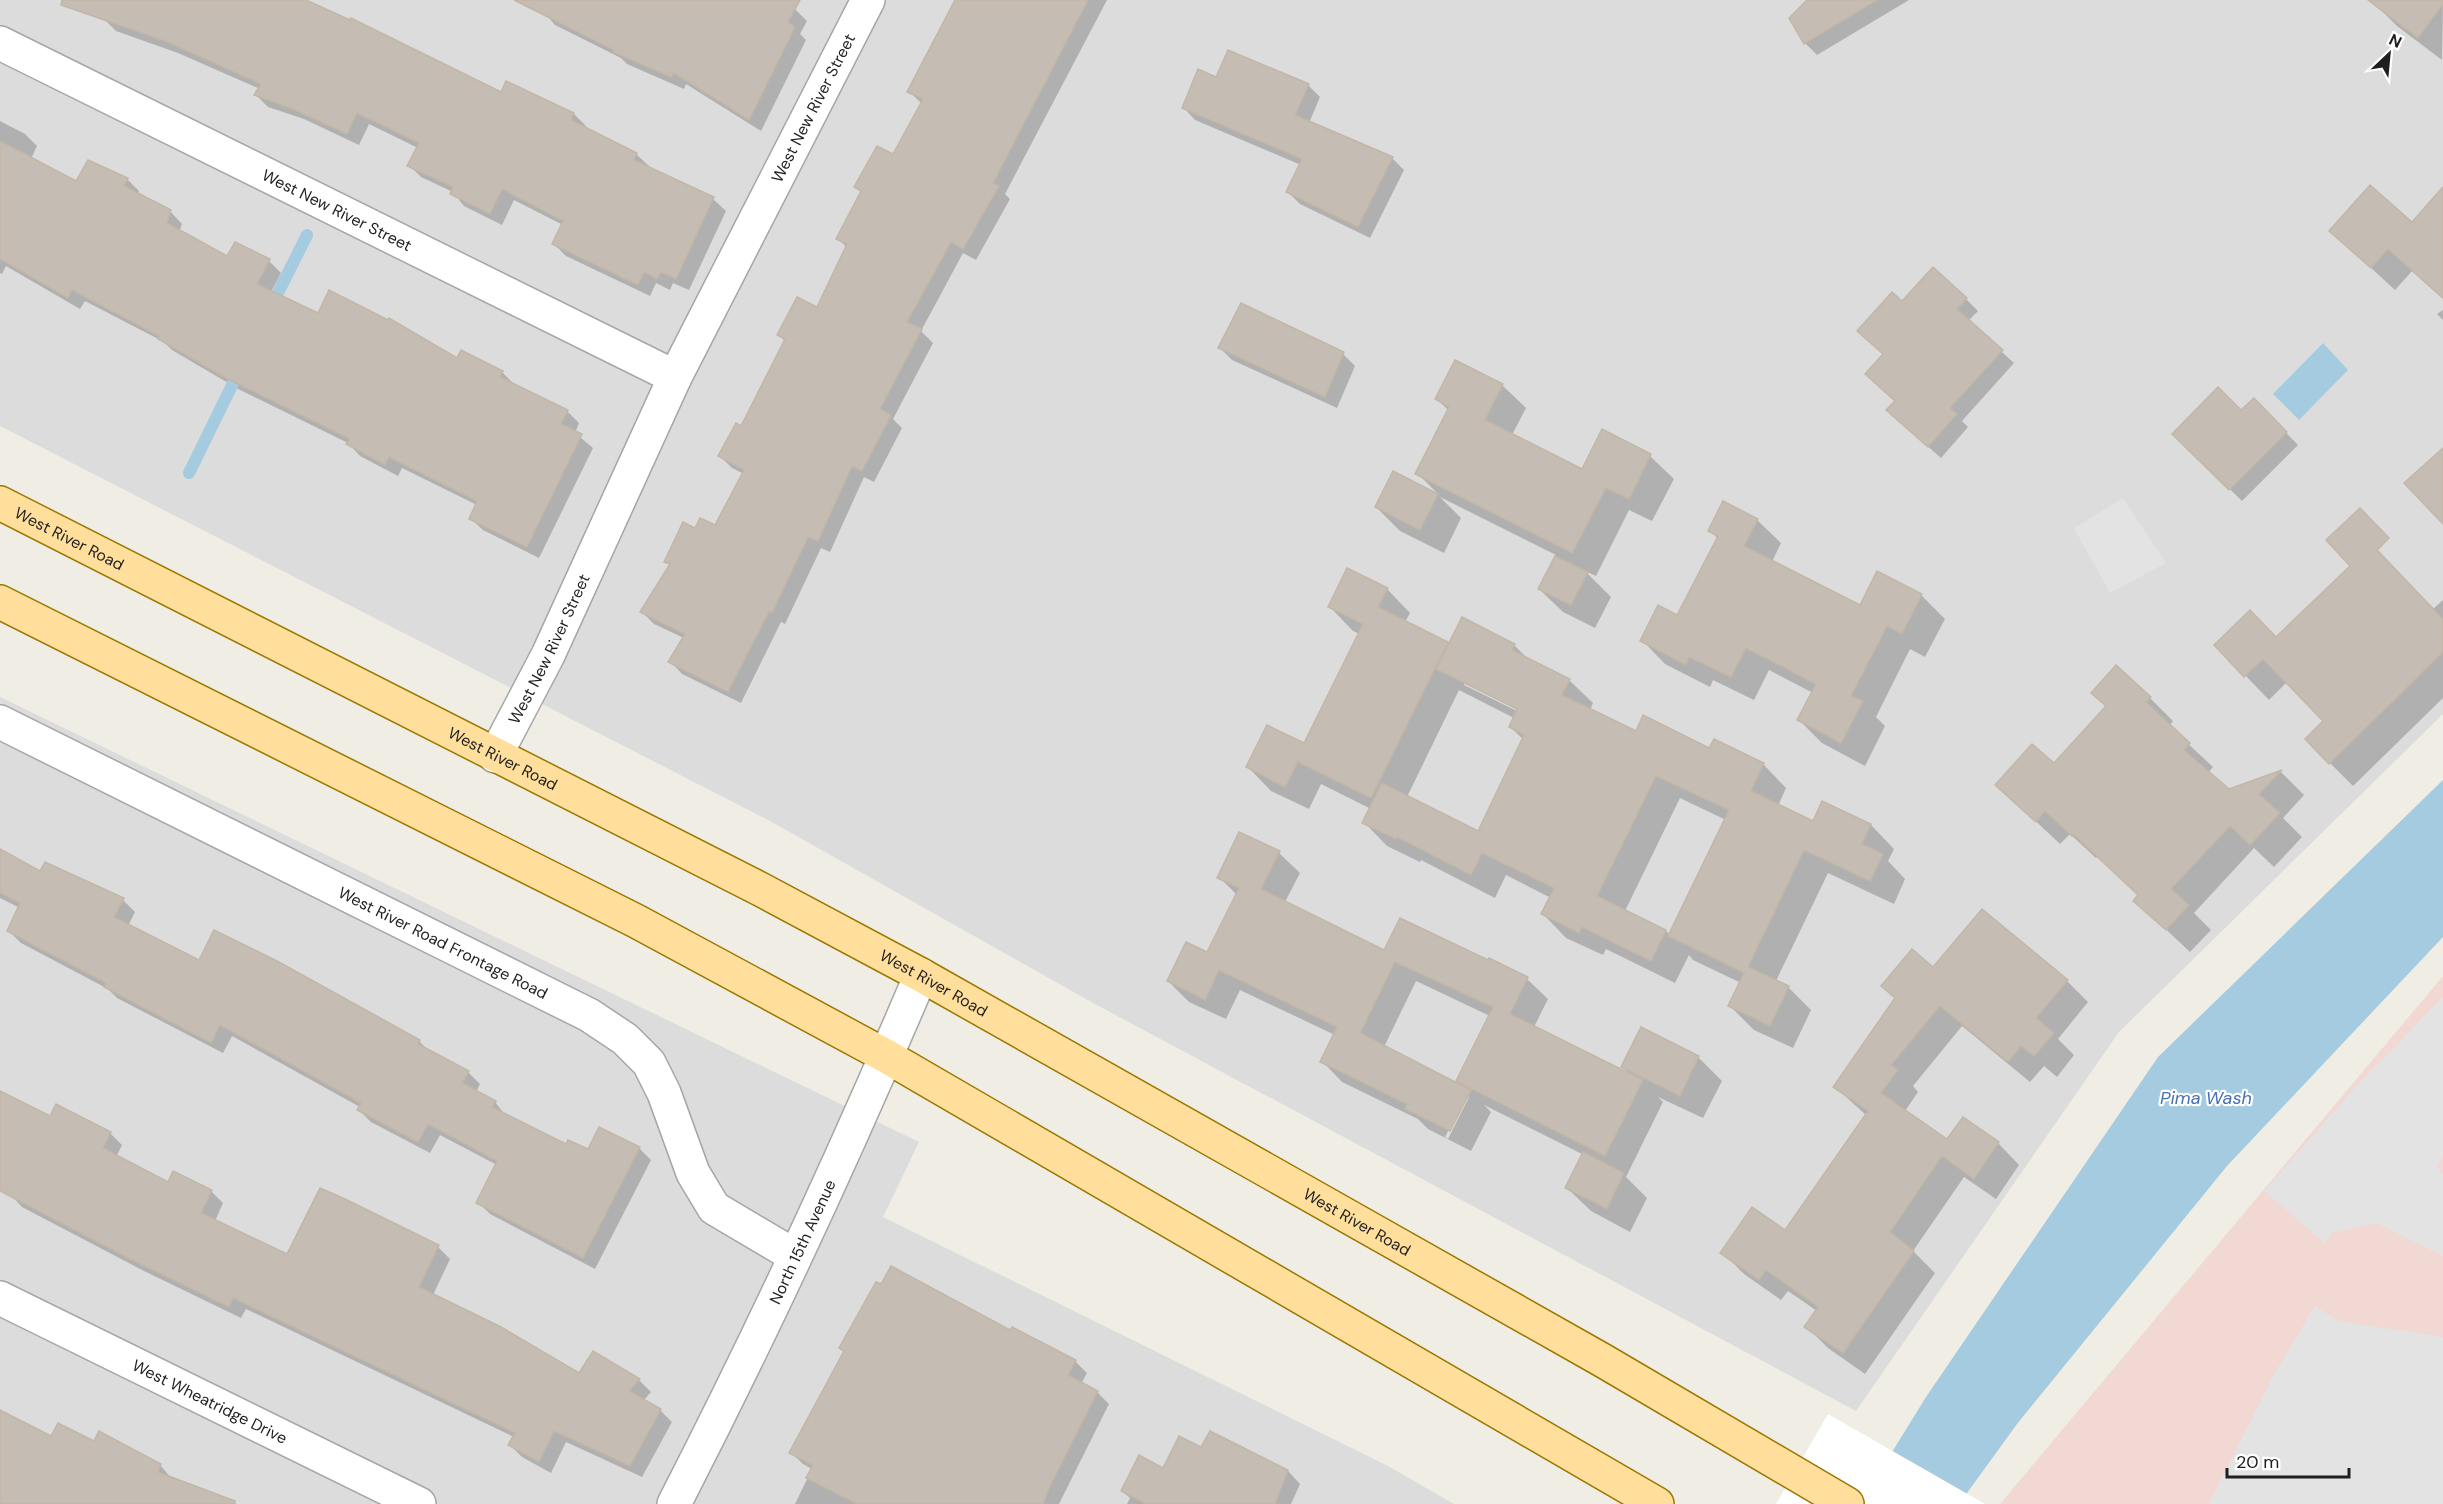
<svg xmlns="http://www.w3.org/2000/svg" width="2443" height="1504" font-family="'DM Sans',sans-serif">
  <rect width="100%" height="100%" fill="#f0ede5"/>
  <g fill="#dddcdc">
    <path d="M 0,0 L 2443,0 L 2443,714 L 2119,1032 L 1856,1411 L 1095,1004 L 770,821 L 0,426 Z"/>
    <path d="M 0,697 L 919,1142 L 883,1217 L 1388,1466 L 1454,1504 L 0,1504 Z"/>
  </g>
  <path fill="#f1d8d3" d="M 2443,976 L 2443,1504 L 2000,1504 Z"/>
  <g fill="#e3e3e3">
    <path d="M 2123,498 L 2166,563 L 2110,593 L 2074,528 Z"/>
    <path d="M 2443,997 L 2443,1155 L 2437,1167 L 2443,1175 L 2443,1256 L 2376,1223 L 2333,1232 L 2325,1243 L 2264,1191 L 2361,1081 Z"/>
    <path d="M 2315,1306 L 2338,1321 L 2443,1337 L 2443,1504 L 2209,1504 L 2276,1371 Z"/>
  </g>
  <g fill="#a4cbdf">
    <path d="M 2323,343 L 2348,370 L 2299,420 L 2273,394 Z"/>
    <path d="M 2443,780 L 2443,937 L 2227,1166 L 2017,1424 L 1959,1504 L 1860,1504 L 1926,1397 L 2158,1057 Z"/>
  </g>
  <path fill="#fff" d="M 1828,1414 L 1985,1504 L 1776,1504 Z"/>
  <g fill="#0003" fill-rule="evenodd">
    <path d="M 99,0 L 303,0 L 501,94 L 574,114 L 586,126 L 584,128 L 636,154 L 649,166 L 648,168 L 713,199 L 726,211 L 689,290 L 673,283 L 670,290 L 656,283 L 650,296 L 566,256 L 554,244 L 563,225 L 514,200 L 502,225 L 464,206 L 453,192 L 421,177 L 409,165 L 418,148 L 369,124 L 359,145 L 304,119 L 268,107 L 256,95 L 260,89 L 178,53 L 116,31 L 104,19 Z"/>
    <path d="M 534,0 L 777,0 L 795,9 L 807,21 L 800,34 L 806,40 L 761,131 L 686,84 L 684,89 L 627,64 L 621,58 L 555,25 Z"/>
    <path d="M 957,0 L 1107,0 L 1005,194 L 1010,199 L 976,260 L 963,253 L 921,331 L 933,343 L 893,419 L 902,428 L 874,482 L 864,477 L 830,552 L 821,548 L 785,624 L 781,622 L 741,703 L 682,674 L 670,661 L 684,638 L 654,624 L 642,612 L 671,566 L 666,561 L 696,530 L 716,527 L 744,474 L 732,468 L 720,456 L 742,428 L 786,342 L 779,335 L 818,309 L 847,248 L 838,238 L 862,193 L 856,187 L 894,156 L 921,103 L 909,91 Z"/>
    <path d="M 1809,0 L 1909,0 L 1817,55 L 1805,43 Z"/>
    <path d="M 2375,0 L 2443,0 L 2442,60 L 2397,26 L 2373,2 Z"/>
    <path d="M 1217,79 L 1308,85 L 1320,97 L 1309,123 L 1392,158 L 1404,170 L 1370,238 L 1300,204 L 1288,192 L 1301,165 L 1195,120 L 1183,107 Z"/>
    <path d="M 0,121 L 25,134 L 37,146 L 31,159 L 76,183 L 127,179 L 139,191 L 137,195 L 170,211 L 182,224 L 179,232 L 228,258 L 235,244 L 269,261 L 281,273 L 271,292 L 318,315 L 458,360 L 502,372 L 514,384 L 567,411 L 579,423 L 575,433 L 593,448 L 539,558 L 483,530 L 470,518 L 477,505 L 402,468 L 398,476 L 360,456 L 348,443 L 240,390 L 172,350 L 164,342 L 85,301 L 80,309 L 6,266 L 2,274 L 0,273 Z"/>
    <path d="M 2443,189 L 2443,299 L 2412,271 L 2395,290 L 2331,231 L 2412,224 Z"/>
    <path d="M 1966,299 L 1978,311 L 1968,321 L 2014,363 L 1962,421 L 1968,427 L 1941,458 L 1900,422 L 1884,355 L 1902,303 Z"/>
    <path d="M 2443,310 L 2443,320 L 2437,314 Z"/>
    <path d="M 1220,348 L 1343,354 L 1355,366 L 1337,408 L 1232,360 Z"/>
    <path d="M 1502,385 L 1526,408 L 1512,435 L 1582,471 L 1650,456 L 1674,479 L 1652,521 L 1629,510 L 1596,576 L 1585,571 L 1611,597 L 1595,628 L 1563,612 L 1539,589 L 1556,555 L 1440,497 L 1461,518 L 1444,553 L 1400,531 L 1376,507 L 1393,473 L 1439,495 L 1417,473 L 1449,411 L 1437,399 Z"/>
    <path d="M 2254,400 L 2298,445 L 2242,501 L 2174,434 L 2241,412 Z"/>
    <path d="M 1757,520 L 1781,543 L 1772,562 L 1861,607 L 1921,595 L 1945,619 L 1925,657 L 1910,649 L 1876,717 L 1885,726 L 1865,766 L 1822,743 L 1799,720 L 1813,693 L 1769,670 L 1754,700 L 1713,680 L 1710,687 L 1665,664 L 1642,640 L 1678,618 L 1718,539 L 1710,530 Z"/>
    <path d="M 1387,589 L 1410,613 L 1405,622 L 1449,646 L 1462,619 L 1514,645 L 1529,660 L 1569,680 L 1593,703 L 1590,710 L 1636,733 L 1763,764 L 1786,788 L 1778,806 L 1813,823 L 1823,803 L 1871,825 L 1894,849 L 1888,861 L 1905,879 L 1894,904 L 1828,873 L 1776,981 L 1788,987 L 1811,1010 L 1793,1048 L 1754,1030 L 1730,1006 L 1741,983 L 1693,960 L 1689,955 L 1675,983 L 1606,949 L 1603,955 L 1566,938 L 1543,914 L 1551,898 L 1506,875 L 1495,898 L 1421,860 L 1420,862 L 1387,846 L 1364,822 L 1371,809 L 1321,784 L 1309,809 L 1271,791 L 1248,767 L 1305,745 L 1360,634 L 1353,631 L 1330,607 ZM 1464,681 L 1525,711 L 1523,714 L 1464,685 ZM 1459,690 L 1514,718 L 1510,727 L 1524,740 L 1478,833 L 1407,797 ZM 1680,798 L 1726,820 L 1670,935 L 1666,931 L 1625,911 Z"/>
    <path d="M 2443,600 L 2443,698 L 2353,786 L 2330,763 L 2325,721 L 2287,682 L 2269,700 L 2216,645 L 2276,639 L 2433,609 Z"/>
    <path d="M 2150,698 L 2173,721 L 2169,726 L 2213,767 L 2208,773 L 2228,791 L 2281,772 L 2304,795 L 2283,818 L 2302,837 L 2274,867 L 2254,848 L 2194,913 L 2211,930 L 2190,952 L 2136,901 L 2140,896 L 2098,856 L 2096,858 L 2070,834 L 2060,844 L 1997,785 L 2054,765 Z"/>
    <path d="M 0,851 L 41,873 L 123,900 L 135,912 L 128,926 L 199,962 L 277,963 L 420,1042 L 431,1053 L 468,1072 L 480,1084 L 476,1092 L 495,1102 L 506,1116 L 567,1146 L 588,1151 L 639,1148 L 651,1160 L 595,1269 L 490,1214 L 478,1202 L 497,1165 L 440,1135 L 430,1153 L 371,1122 L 359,1110 L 360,1107 L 232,1036 L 223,1053 L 117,998 L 108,989 L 21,943 L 9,931 L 20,908 L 0,898 Z"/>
    <path d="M 1279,853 L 1300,873 L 1285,902 L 1385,952 L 1527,979 L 1548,999 L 1534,1027 L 1630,1074 L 1623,1067 L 1698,1057 L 1722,1081 L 1703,1118 L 1658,1097 L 1663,1102 L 1626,1177 L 1647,1198 L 1630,1232 L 1591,1211 L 1567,1188 L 1584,1155 L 1484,1105 L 1491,1112 L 1471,1151 L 1428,1129 L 1418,1119 L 1342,1082 L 1322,1061 L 1335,1035 L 1240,990 L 1226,1019 L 1189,1002 L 1168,981 L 1207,954 L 1237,895 L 1219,877 ZM 1416,981 L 1490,1016 L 1458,1081 L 1464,1088 L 1384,1047 ZM 1466,1097 L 1469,1097 L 1448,1139 L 1445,1137 Z"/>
    <path d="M 1933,969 L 2067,981 L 2088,1002 L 2058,1039 L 2074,1055 L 2057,1077 L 2044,1066 L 2030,1082 L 1962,1026 L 1913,1086 L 1918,1092 L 1905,1111 L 1948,1141 L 1998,1143 L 2019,1165 L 1996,1199 L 1964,1177 L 1913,1251 L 1935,1273 L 1865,1374 L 1828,1348 L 1806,1326 L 1817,1311 L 1788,1291 L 1781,1300 L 1744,1274 L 1722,1252 L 1785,1232 L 1866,1115 L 1835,1087 Z"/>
    <path d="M 0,1092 L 50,1118 L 110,1133 L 122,1145 L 116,1157 L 169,1184 L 174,1173 L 211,1191 L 223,1203 L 215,1221 L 288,1256 L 344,1201 L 438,1247 L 450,1259 L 433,1295 L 580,1375 L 594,1353 L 639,1380 L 651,1392 L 643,1401 L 660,1410 L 672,1422 L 642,1477 L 566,1442 L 551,1473 L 522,1457 L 510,1445 L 514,1437 L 246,1309 L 241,1318 L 144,1271 L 22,1207 L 0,1183 Z"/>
    <path d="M 1011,1332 L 1075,1361 L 1087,1373 L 1081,1384 L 1097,1392 L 1109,1404 L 1059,1504 L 795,1504 L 812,1469 L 803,1464 L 791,1452 L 845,1352 L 840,1348 Z"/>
    <path d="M 0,1412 L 52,1438 L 94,1443 L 100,1433 L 160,1465 L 172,1479 L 229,1504 L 0,1504 Z"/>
    <path d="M 1210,1433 L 1288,1471 L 1300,1484 L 1291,1504 L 1127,1504 L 1130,1498 L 1122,1491 L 1201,1449 Z"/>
  </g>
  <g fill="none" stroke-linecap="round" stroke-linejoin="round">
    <g stroke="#a4cbdf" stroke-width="12">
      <path d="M 270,309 L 307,235"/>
      <path d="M 189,473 L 241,367"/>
    </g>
  </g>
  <g fill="#c5bdb4" stroke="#c2b6a6" stroke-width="1.5">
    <path d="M 62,0 L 306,0 L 350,20 L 351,18 L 501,92 L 506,81 L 574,113 L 571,120 L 637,153 L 634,160 L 714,197 L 676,279 L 661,272 L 657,279 L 644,272 L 638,285 L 552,244 L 563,221 L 502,189 L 490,214 L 450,194 L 453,187 L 407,166 L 419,143 L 357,113 L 347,134 L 290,108 L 254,95 L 261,84 L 165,41 L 61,5 Z"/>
    <path d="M 514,0 L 800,0 L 788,22 L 795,27 L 749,120 L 674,73 L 671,77 L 613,52 L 614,50 Z"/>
    <path d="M 955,0 L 1088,0 L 993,183 L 999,186 L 963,249 L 951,242 L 907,322 L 922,329 L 880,409 L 891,415 L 862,471 L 852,466 L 818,541 L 808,537 L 772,613 L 769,611 L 728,692 L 668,662 L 685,634 L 640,612 L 670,564 L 664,562 L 683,522 L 695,528 L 700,518 L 715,525 L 744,470 L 718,456 L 736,423 L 741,426 L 785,339 L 777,335 L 797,297 L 817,307 L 847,244 L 836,239 L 861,191 L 854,187 L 877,146 L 893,154 L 923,99 L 907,92 Z"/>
    <path d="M 1807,0 L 1877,0 L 1804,44 L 1789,18 Z"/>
    <path d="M 2368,0 L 2443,0 L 2443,4 L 2418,38 Z"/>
    <path d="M 1228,50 L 1309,84 L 1295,115 L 1393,157 L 1358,227 L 1286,192 L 1302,159 L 1182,108 L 1198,69 L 1216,77 Z"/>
    <path d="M 0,141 L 76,181 L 88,160 L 128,178 L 124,186 L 171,210 L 167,223 L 227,256 L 235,242 L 270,259 L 257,284 L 318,313 L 329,290 L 388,320 L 389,318 L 457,358 L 461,350 L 503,371 L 500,377 L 568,410 L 561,424 L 582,434 L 527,547 L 469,519 L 477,501 L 389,457 L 385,465 L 346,444 L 350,439 L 226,378 L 158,339 L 159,336 L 72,290 L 68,298 L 0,259 Z"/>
    <path d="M 2370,185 L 2412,222 L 2443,187 L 2443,298 L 2388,249 L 2371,268 L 2329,231 Z"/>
    <path d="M 1933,267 L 1967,298 L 1957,309 L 2003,350 L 1950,408 L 1957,414 L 1928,447 L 1886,410 L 1895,401 L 1865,374 L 1883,354 L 1857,331 L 1892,292 L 1902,301 Z"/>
    <path d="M 1241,303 L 1344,352 L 1325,397 L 1218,348 Z"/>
    <path d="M 1455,360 L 1503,384 L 1485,420 L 1582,469 L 1602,429 L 1651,454 L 1629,499 L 1606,488 L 1572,553 L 1415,474 L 1449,407 L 1435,399 Z"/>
    <path d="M 2218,387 L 2241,410 L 2254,398 L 2287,432 L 2229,490 L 2172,434 Z"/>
    <path d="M 2443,448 L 2443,524 L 2404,483 Z"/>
    <path d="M 1393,471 L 1438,494 L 1420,530 L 1375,507 Z"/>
    <path d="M 1723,501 L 1758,519 L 1744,546 L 1860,605 L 1877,571 L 1922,594 L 1902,634 L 1887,626 L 1851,696 L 1863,701 L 1841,743 L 1797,720 L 1816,684 L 1746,648 L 1731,677 L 1689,657 L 1686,665 L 1640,641 L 1658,605 L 1677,615 L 1718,536 L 1708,531 Z"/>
    <path d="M 2360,508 L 2389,538 L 2377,550 L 2443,619 L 2443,652 L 2329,764 L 2305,739 L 2323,721 L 2263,659 L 2244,677 L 2214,645 L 2250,610 L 2276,637 L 2350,566 L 2326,540 Z"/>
    <path d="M 1555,556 L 1588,572 L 1571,605 L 1538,589 Z"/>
    <path d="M 1347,568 L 1388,588 L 1378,607 L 1448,642 L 1371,798 L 1298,762 L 1285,787 L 1246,767 L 1267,725 L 1304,743 L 1363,624 L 1328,607 Z"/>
    <path d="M 1462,617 L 1515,644 L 1512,650 L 1570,679 L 1562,695 L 1636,731 L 1643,715 L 1709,748 L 1714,739 L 1764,763 L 1751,791 L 1813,821 L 1822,801 L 1871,824 L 1862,844 L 1883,854 L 1870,881 L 1804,850 L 1748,967 L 1789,986 L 1770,1026 L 1728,1006 L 1744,973 L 1668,936 L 1729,810 L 1656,776 L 1597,896 L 1666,930 L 1651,961 L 1582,927 L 1579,933 L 1541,914 L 1554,888 L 1482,853 L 1471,875 L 1397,837 L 1396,839 L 1362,823 L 1382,783 L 1478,831 L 1524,735 L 1509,727 L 1517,709 L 1436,669 Z"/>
    <path d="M 2116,665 L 2151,697 L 2146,702 L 2190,743 L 2184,750 L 2229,789 L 2282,770 L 2259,794 L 2280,813 L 2250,845 L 2230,826 L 2171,889 L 2189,905 L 2166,930 L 2133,901 L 2138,895 L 2073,834 L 2072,836 L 2045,811 L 2036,822 L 1995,785 L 2032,744 L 2054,763 L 2106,706 L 2091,693 Z"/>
    <path d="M 1239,832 L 1280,851 L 1261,889 L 1384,950 L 1400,918 L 1488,960 L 1489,958 L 1528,977 L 1510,1014 L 1643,1080 L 1605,1156 L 1456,1081 L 1493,1007 L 1395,962 L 1360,1033 L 1471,1090 L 1450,1131 L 1405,1109 L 1407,1104 L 1320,1062 L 1337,1027 L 1219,970 L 1205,1000 L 1167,981 L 1186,942 L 1207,952 L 1239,888 L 1217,878 Z"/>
    <path d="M 0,849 L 40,871 L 45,862 L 124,898 L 114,917 L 199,960 L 214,930 L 277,961 L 420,1040 L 418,1044 L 469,1071 L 462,1083 L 496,1101 L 492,1107 L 566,1144 L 568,1140 L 588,1149 L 599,1127 L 640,1147 L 583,1258 L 476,1203 L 497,1161 L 428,1124 L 418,1142 L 357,1110 L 361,1103 L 220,1025 L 211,1043 L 104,987 L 106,983 L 7,931 L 20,903 L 0,893 Z"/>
    <path d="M 1982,909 L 2068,980 L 2036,1018 L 2054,1033 L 2034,1056 L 2021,1046 L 2008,1062 L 1940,1006 L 1891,1065 L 1898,1070 L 1881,1093 L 1947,1139 L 1963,1117 L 1999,1142 L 1974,1179 L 1942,1156 L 1890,1232 L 1914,1251 L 1843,1353 L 1804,1327 L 1818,1307 L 1766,1270 L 1759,1280 L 1720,1253 L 1752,1207 L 1785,1230 L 1868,1111 L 1833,1087 L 1895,998 L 1881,986 L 1912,949 L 1933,967 Z"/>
    <path d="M 1641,1027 L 1699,1056 L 1680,1096 L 1621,1067 Z"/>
    <path d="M 0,1091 L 50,1116 L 56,1104 L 111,1132 L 103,1148 L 168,1182 L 173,1171 L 212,1190 L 201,1213 L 287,1254 L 320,1188 L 345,1199 L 439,1245 L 419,1287 L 501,1327 L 579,1373 L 593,1351 L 640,1379 L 629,1391 L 661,1409 L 630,1466 L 554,1431 L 539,1462 L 508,1445 L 515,1433 L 233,1298 L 229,1307 L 130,1259 L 0,1191 Z"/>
    <path d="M 1583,1152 L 1624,1173 L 1607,1209 L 1565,1188 Z"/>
    <path d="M 891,1266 L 1010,1330 L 1012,1327 L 1076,1360 L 1068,1375 L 1098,1391 L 1051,1484 L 1043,1504 L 857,1504 L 806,1478 L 813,1465 L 789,1453 L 844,1351 L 839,1348 L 876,1282 L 881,1284 Z"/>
    <path d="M 0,1410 L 51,1436 L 58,1423 L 94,1441 L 99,1431 L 161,1464 L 158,1472 L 235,1501 L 235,1504 L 0,1504 Z"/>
    <path d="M 1210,1431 L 1288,1470 L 1275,1504 L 1146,1504 L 1121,1491 L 1139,1455 L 1163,1468 L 1179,1436 L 1201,1447 Z"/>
  </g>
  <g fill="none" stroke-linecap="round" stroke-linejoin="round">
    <defs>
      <g id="street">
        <path id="s1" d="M 0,43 L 675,377"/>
        <path id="s2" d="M 0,722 L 589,1015 L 625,1039 L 649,1063 L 664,1093 L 693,1173 L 714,1208 L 795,1256"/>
        <path id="s3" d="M 495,756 L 548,655 L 675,377 L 868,0"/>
        <path id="s4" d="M 0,1298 L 419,1504"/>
        <path id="s5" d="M 674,1504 C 763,1331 845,1154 921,975"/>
      </g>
      <g id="primary">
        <path id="s6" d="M 0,503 L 760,889 L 921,975 L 1602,1360 L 1847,1504"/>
        <path d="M 0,602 L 636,921 L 886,1056 L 1657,1504"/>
      </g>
    </defs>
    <use href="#street" stroke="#a6a6a6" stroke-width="36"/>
    <use href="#primary" stroke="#9a7800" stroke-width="36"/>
    <use href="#street" stroke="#fff" stroke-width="33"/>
    <use href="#primary" stroke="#ffdf9b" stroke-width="33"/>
  </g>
  <g text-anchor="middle" stroke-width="4.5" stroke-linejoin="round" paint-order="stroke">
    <g font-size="16" fill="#1f1f1f" stroke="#fff">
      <text dy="6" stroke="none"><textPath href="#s3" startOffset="722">West New River Street</textPath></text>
      <text dy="6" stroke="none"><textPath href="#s1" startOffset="376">West New River Street</textPath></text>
      <text dy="6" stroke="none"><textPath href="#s6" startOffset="78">West River Road</textPath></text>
      <text dy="6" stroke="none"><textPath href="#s3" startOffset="120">West New River Street</textPath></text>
      <text dy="6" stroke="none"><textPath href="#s6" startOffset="564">West River Road</textPath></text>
      <text dy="6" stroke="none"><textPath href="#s2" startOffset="495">West River Road Frontage Road</textPath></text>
      <text dy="6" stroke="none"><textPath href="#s6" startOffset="1050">West River Road</textPath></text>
      <text dy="6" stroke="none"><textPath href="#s6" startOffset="1536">West River Road</textPath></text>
      <text dy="6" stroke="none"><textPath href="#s5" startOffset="292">North 15th Avenue</textPath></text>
      <text dy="6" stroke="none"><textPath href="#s4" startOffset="234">West Wheatridge Drive</textPath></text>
    </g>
    <g font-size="18" font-style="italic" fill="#4871b2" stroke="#fff">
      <text x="2206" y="1104">Pima Wash</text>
    </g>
  </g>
  <g transform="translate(2389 54) rotate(26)" stroke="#ffffff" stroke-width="4.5" paint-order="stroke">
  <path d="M0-4.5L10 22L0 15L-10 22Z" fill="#1f1f1f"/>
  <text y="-9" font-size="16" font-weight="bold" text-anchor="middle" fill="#1f1f1f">N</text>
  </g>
  <path d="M2227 1468v9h122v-9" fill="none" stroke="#1f1f1f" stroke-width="3"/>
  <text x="2236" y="1468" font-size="18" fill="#1f1f1f" stroke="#ffffff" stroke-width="4.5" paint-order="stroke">20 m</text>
</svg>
